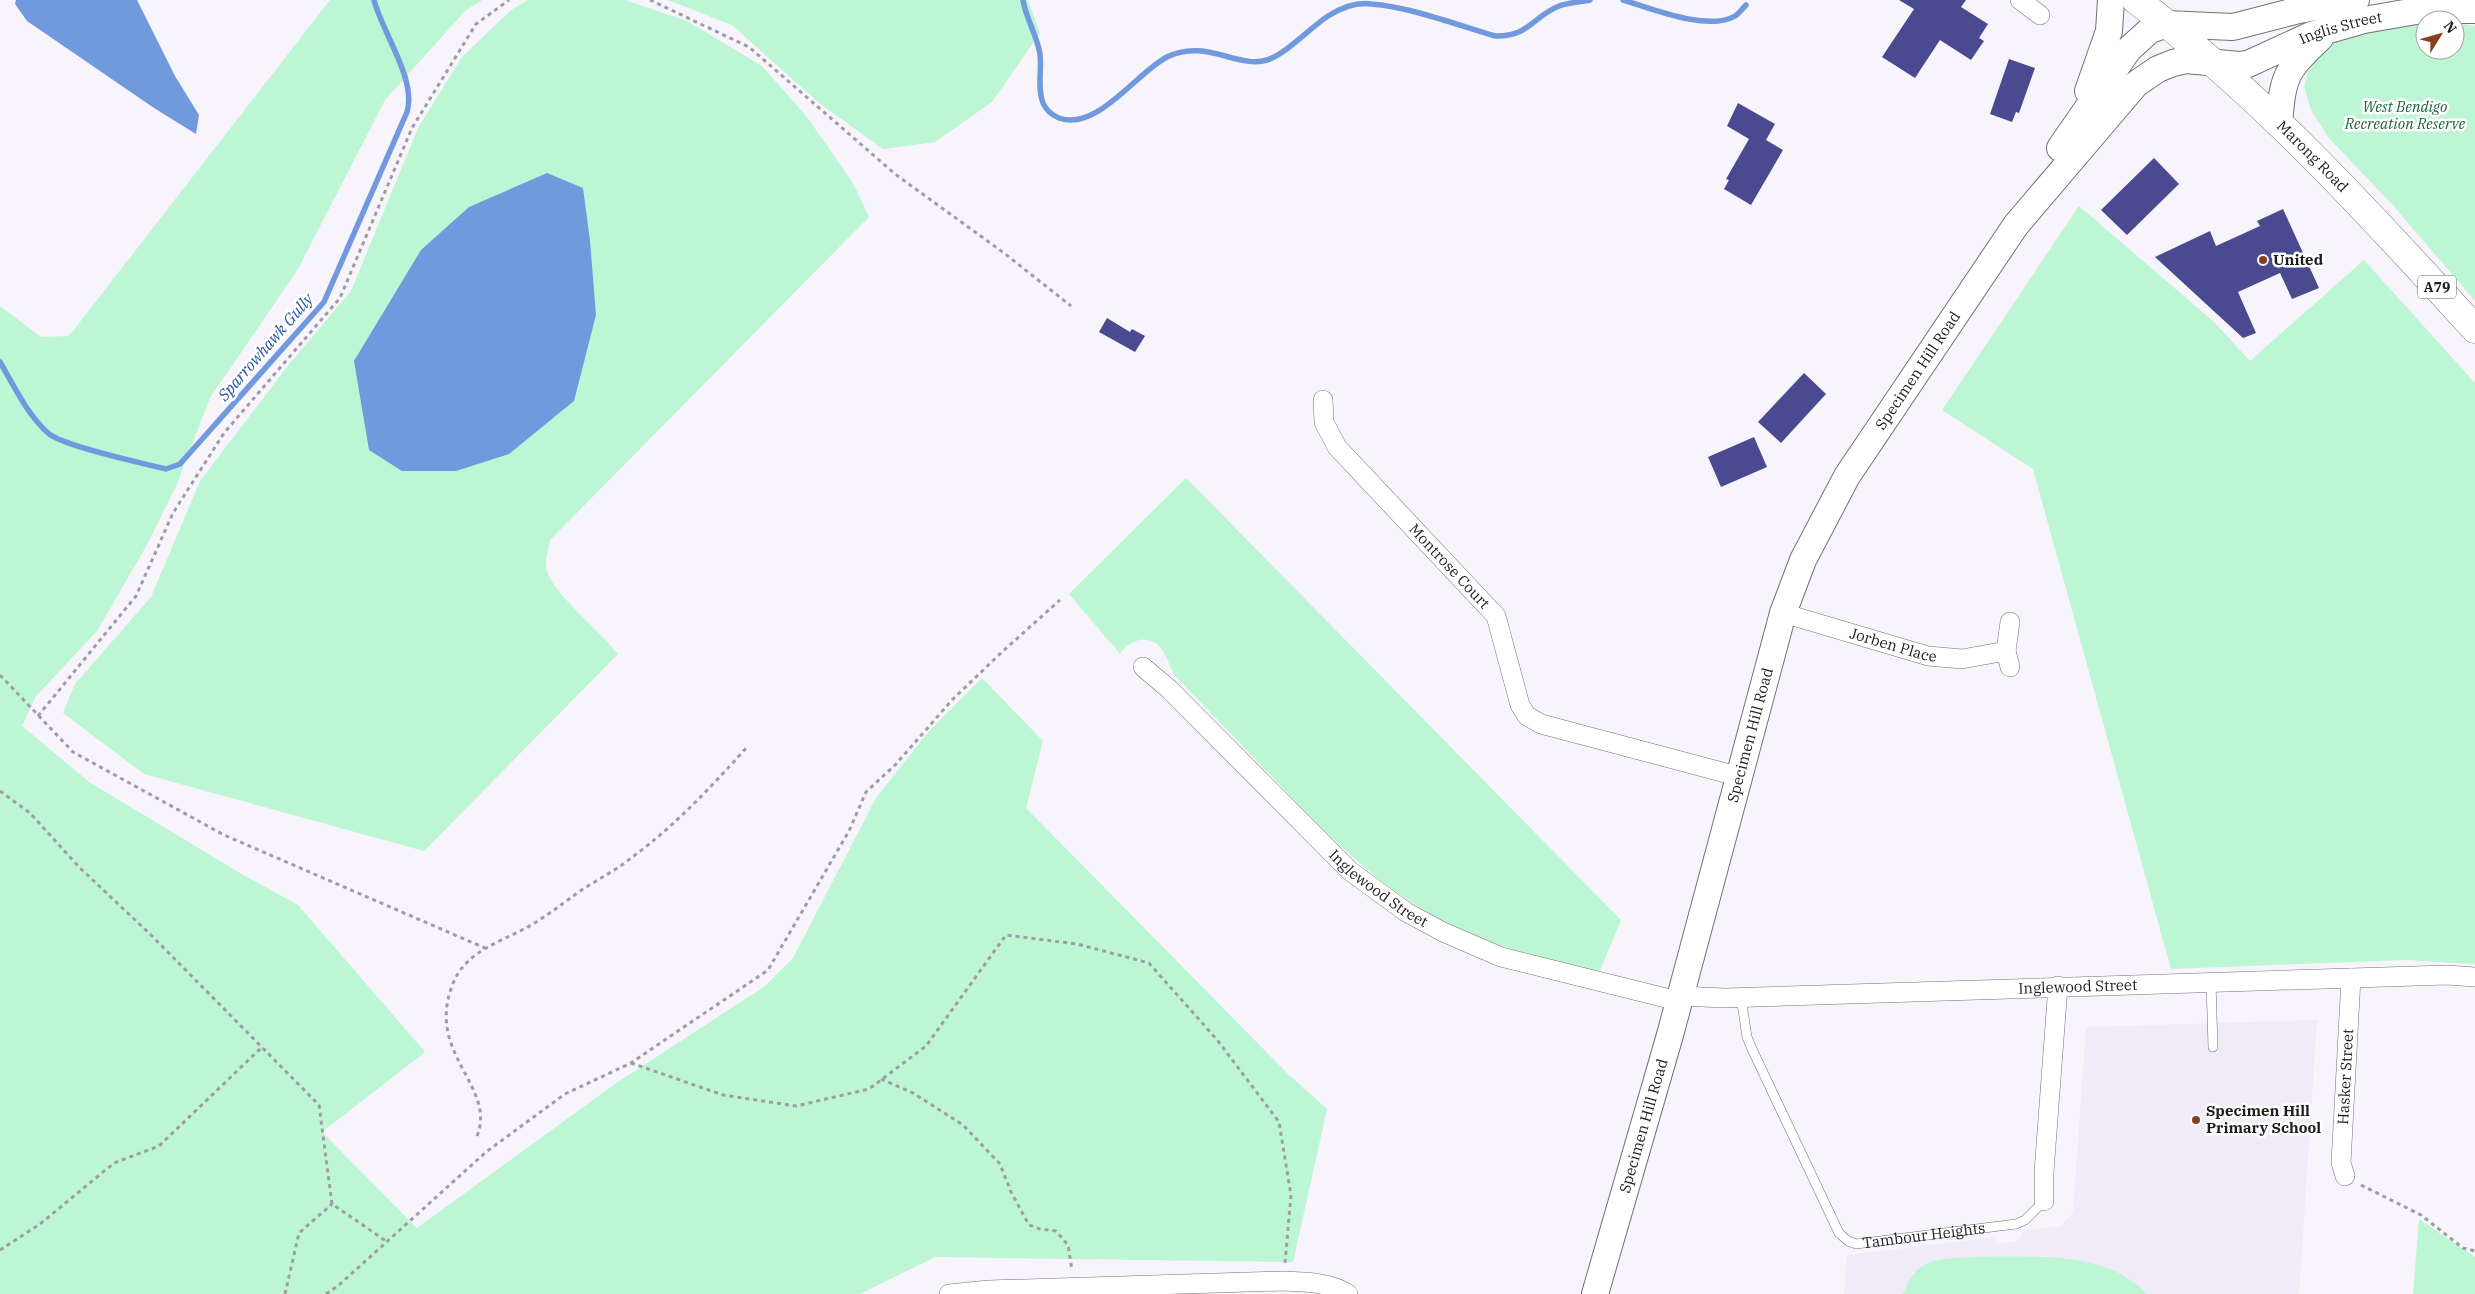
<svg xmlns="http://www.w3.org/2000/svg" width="2475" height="1294" font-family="'IBM Plex Serif',serif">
  <rect width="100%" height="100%" fill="#f7f4fb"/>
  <path fill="#f1eaf9" d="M 2317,1020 L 2299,1294 L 1844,1294 L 1847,1255 L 1995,1237 L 1997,1244 L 2018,1241 L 2024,1230 L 2061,1226 L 2073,1213 L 2086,1027 Z"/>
  <g fill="#bcf6d4">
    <path d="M 330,0 L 482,0 L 465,11 L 385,100 L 298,269 L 210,398 L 176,486 L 148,543 L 97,631 L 36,696 L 22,726 L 89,782 L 245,876 L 298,905 L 425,1052 L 322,1132 L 417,1228 L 615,1084 L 765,986 L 793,958 L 876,798 L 929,731 L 982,678 L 1043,741 L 1026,808 L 1289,1075 L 1327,1109 L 1293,1262 L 935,1257 L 860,1294 L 0,1294 L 0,306 L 41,337 L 69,336 Z"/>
    <path d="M 528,0 L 625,0 L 687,21 L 762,66 L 807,117 L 853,183 L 869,217 L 550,540 C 549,548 545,559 546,567 C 549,591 602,632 618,654 L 424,851 L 144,774 L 63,713 L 75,684 L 151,597 L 200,481 L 290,363 L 351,291 L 418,128 L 462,57 L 511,10 Z"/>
    <path d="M 668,0 L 1028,0 L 1040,33 L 992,102 L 935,142 L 883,149 L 819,103 L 732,25 Z"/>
    <path d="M 2425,23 L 2425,50 L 2455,50 L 2455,23 L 2475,26 L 2475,301 L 2390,202 L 2328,137 L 2311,110 L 2304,86 L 2310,64 L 2334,42 L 2347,36 Z"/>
    <path d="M 2079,206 L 2214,322 L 2250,361 L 2364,260 L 2475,383 L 2475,964 L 2406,960 L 2171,969 L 2033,469 L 1942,410 Z"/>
    <path d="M 1186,478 L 1621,920 L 1600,971 C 1559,962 1518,953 1480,938 C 1397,906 1337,845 1278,783 C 1244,747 1210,712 1176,677 C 1170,668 1168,659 1163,651 C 1152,633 1130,638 1120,654 L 1069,594 Z"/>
    <path d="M 2419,1219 L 2475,1257 L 2475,1294 L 2413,1294 Z"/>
    <path d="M 2049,1257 C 2088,1261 2118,1265 2147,1294 L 1903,1294 C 1908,1282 1913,1271 1926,1264 C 1945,1254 2024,1257 2049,1257 Z"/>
  </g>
  <g fill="#7199de">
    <path d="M 16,0 L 137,0 L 175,76 L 199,115 L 196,134 L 154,108 L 27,21 L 15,4 Z"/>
    <path d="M 547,173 L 583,188 L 590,241 L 596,315 L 574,401 L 509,454 L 456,471 L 402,471 L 369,450 L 354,361 L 421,250 L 469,207 Z"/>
  </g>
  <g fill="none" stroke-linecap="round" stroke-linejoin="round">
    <g stroke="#7199de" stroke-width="5.5">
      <path d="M 1023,0 C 1026,19 1037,35 1040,54 C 1042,70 1037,88 1043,103 C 1046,110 1052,115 1059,118 C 1097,132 1137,72 1167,57 C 1206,38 1237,69 1267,60 C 1285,55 1311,27 1328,16 C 1341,8 1356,2 1371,4 C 1411,7 1457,25 1495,36 C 1529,37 1532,17 1559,6 C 1568,3 1580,2 1590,0"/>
      <path d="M 1623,0 C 1650,8 1708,32 1735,16 C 1739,14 1742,9 1746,5"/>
      <path d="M 0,362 C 14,386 27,414 48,433 C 62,446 142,463 166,469 L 180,464 L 324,302 L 407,112 C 417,80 382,32 374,0"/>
    </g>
  </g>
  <g fill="#494a90">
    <path d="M 1899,0 L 1966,0 L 1961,7 L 1988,24 L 1979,38 L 1984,41 L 1971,60 L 1940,40 L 1915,78 L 1882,57 L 1914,9 Z"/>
    <path d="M 2009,59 L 2035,68 L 2019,113 L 2016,112 L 2012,122 L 1990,114 Z"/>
    <path d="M 1738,103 L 1775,124 L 1766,140 L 1783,150 L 1751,205 L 1724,189 L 1729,180 L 1726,179 L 1749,139 L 1727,126 Z"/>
    <path d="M 2154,158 L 2179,184 L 2127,235 L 2101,210 Z"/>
    <path d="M 2283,209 L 2319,288 L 2292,299 L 2280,273 L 2238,292 L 2256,333 L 2243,338 L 2155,257 L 2210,231 L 2216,246 L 2260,226 L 2257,221 Z"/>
    <path d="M 1107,318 L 1130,332 L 1132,329 L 1145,336 L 1135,352 L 1099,332 Z"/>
    <path d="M 1804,373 L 1826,394 L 1781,443 L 1758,422 Z"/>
    <path d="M 1754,437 L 1767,467 L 1721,487 L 1708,457 Z"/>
  </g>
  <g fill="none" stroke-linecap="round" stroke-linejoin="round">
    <defs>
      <g id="service">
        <path d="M 2211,982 L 2213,1047"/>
        <path id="s1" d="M 1741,997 L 1747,1037 L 1752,1049 L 1839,1233 L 1848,1241 L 1856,1244 L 2016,1224 L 2025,1220 L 2044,1201"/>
      </g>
      <g id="minor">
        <path d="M 2020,0 L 2040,15"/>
        <path id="s2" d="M 1323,400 L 1324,422 L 1337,447 L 1496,616 L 1520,705 L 1527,716 L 1541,724 L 1737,776"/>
        <path id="s3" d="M 1783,613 L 1928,656 L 1962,659 L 2006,651"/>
        <path id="s4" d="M 1143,667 L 1169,689 L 1350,871 L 1406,912 L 1443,932 L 1501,957 L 1678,1001"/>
        <path d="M 2010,667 L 2006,651 L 2010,622"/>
        <path id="s5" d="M 1680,996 L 1725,998 L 2447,975 L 2475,977"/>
        <path id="s6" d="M 2345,1176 L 2341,1163 L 2351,978"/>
        <path d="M 2044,1201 L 2044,1172 L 2058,986"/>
        <path d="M 949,1294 L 989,1290 L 1283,1281 C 1305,1282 1330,1282 1348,1294"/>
      </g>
      <g id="secondary">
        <path d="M 2088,91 L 2109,31 L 2111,0"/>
        <path d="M 2279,124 C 2283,76 2285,71 2320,38"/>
        <path d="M 2060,148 L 2128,50 L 2150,30 L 2167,24 L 2233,27 L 2299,10 L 2356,0"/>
        <path id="s7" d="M 1595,1294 L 1670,1035 L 1783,613 L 1803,560 L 1847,476 L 2016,225 L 2136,84 L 2158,69 L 2173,63 L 2186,60 L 2239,65 L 2248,64 L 2311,35 L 2364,20 L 2422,10 L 2475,10"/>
      </g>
      <g id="trunk">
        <path id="s8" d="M 2136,0 C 2262,95 2369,213 2475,329"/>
      </g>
    </defs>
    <use href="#service" stroke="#747177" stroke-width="10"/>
    <use href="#minor" stroke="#747177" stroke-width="20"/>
    <use href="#secondary" stroke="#747177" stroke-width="28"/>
    <use href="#trunk" stroke="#747177" stroke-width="29"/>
    <g stroke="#9f9da2" stroke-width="3" stroke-dasharray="4 4" stroke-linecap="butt">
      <path d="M 650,0 L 749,47 L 895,174 L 1004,253 L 1071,306"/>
      <path d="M 0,675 L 73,752 L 224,835 L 485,948"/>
      <path d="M 38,716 L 136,596 L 173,513 L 224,433 L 340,298 L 412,128 L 476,24 L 509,0"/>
      <path d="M 0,791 L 30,813 L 79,867 L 151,935 L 319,1105 L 332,1204 L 386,1241"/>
      <path d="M 631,1063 L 723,1095 L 796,1106 L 869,1089 L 926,1046 L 1006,935 L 1077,944 L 1149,963 L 1218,1041 L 1279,1122 L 1291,1195 L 1285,1263"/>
      <path d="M 881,1079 L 913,1093 L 963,1125 L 1000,1164 L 1011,1192 L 1029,1225 L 1040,1229 L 1056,1231 L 1068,1245 L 1072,1270"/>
      <path d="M 477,1136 C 497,1087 426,1054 452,986 C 464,953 495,944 524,929 C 545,918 563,903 583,889 C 599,879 616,870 631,858 C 675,826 712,786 748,746"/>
      <path d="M 2361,1185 L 2421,1215 L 2463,1248 L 2475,1251"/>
      <path d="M 0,1250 L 40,1224 L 114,1163 L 159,1146 L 261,1048"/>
      <path d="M 285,1294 L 299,1233 L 332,1204"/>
      <path d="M 326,1294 L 339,1285 L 486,1152 L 565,1094 L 631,1063 L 768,970 L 849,831 L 866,792 L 895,765 L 953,699 L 1003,651 L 1060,600"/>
    </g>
    <use href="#service" stroke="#fff" stroke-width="9"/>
    <use href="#minor" stroke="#fff" stroke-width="19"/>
    <use href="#secondary" stroke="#fff" stroke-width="26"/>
    <use href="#trunk" stroke="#fff" stroke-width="28"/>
  </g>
  <g fill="#87401d" stroke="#fff" stroke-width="2">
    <circle cx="2263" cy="260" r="5"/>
    <circle cx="2196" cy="1120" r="5"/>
  </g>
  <g text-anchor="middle" stroke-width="5" stroke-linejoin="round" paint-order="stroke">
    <rect fill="#fff" stroke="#616062" stroke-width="1" x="2418" y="275.5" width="38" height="23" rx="4"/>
    <g font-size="14" font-weight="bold" fill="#1d1c1f">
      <text x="2437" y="292">A79</text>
    </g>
    <g font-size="15" fill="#1d1c1f" stroke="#fff">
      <text dy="5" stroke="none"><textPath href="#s7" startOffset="1564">Inglis Street</textPath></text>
      <text dy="5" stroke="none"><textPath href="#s8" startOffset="236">Marong Road</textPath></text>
      <text dy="5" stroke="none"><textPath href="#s7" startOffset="985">Specimen Hill Road</textPath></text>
      <text dy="5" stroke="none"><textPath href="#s2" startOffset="214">Montrose Court</textPath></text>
      <text dy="5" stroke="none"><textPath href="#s3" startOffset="115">Jorben Place</textPath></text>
      <text dy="5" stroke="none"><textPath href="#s7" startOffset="580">Specimen Hill Road</textPath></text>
      <text dy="5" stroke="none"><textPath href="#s4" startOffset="324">Inglewood Street</textPath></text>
      <text dy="5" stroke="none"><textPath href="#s5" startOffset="398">Inglewood Street</textPath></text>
      <text dy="5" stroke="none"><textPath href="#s6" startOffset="100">Hasker Street</textPath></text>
      <text dy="5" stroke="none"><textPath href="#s7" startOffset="175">Specimen Hill Road</textPath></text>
      <text dy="5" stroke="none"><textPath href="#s1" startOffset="346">Tambour Heights</textPath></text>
    </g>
    <g font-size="15" font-style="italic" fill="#1e6141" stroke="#fff">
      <text x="2405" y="112">West Bendigo<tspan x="2405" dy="17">Recreation Reserve</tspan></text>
    </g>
    <g font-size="15" font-weight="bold" fill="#1d1c1f" stroke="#fff" text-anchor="start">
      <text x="2273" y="265">United</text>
      <text x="2206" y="1116">Specimen Hill<tspan x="2206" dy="17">Primary School</tspan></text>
    </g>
    <g font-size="16" font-style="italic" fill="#2553a5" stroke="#fff">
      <text transform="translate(265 347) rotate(-49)" y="6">Sparrowhawk Gully</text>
    </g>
  </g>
  <g transform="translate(2440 35) rotate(53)"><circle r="24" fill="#ffffff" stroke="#a5a4a5"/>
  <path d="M0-4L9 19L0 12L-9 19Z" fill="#87401d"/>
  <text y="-8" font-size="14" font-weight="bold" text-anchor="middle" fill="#1d1c1f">N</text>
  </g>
</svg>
